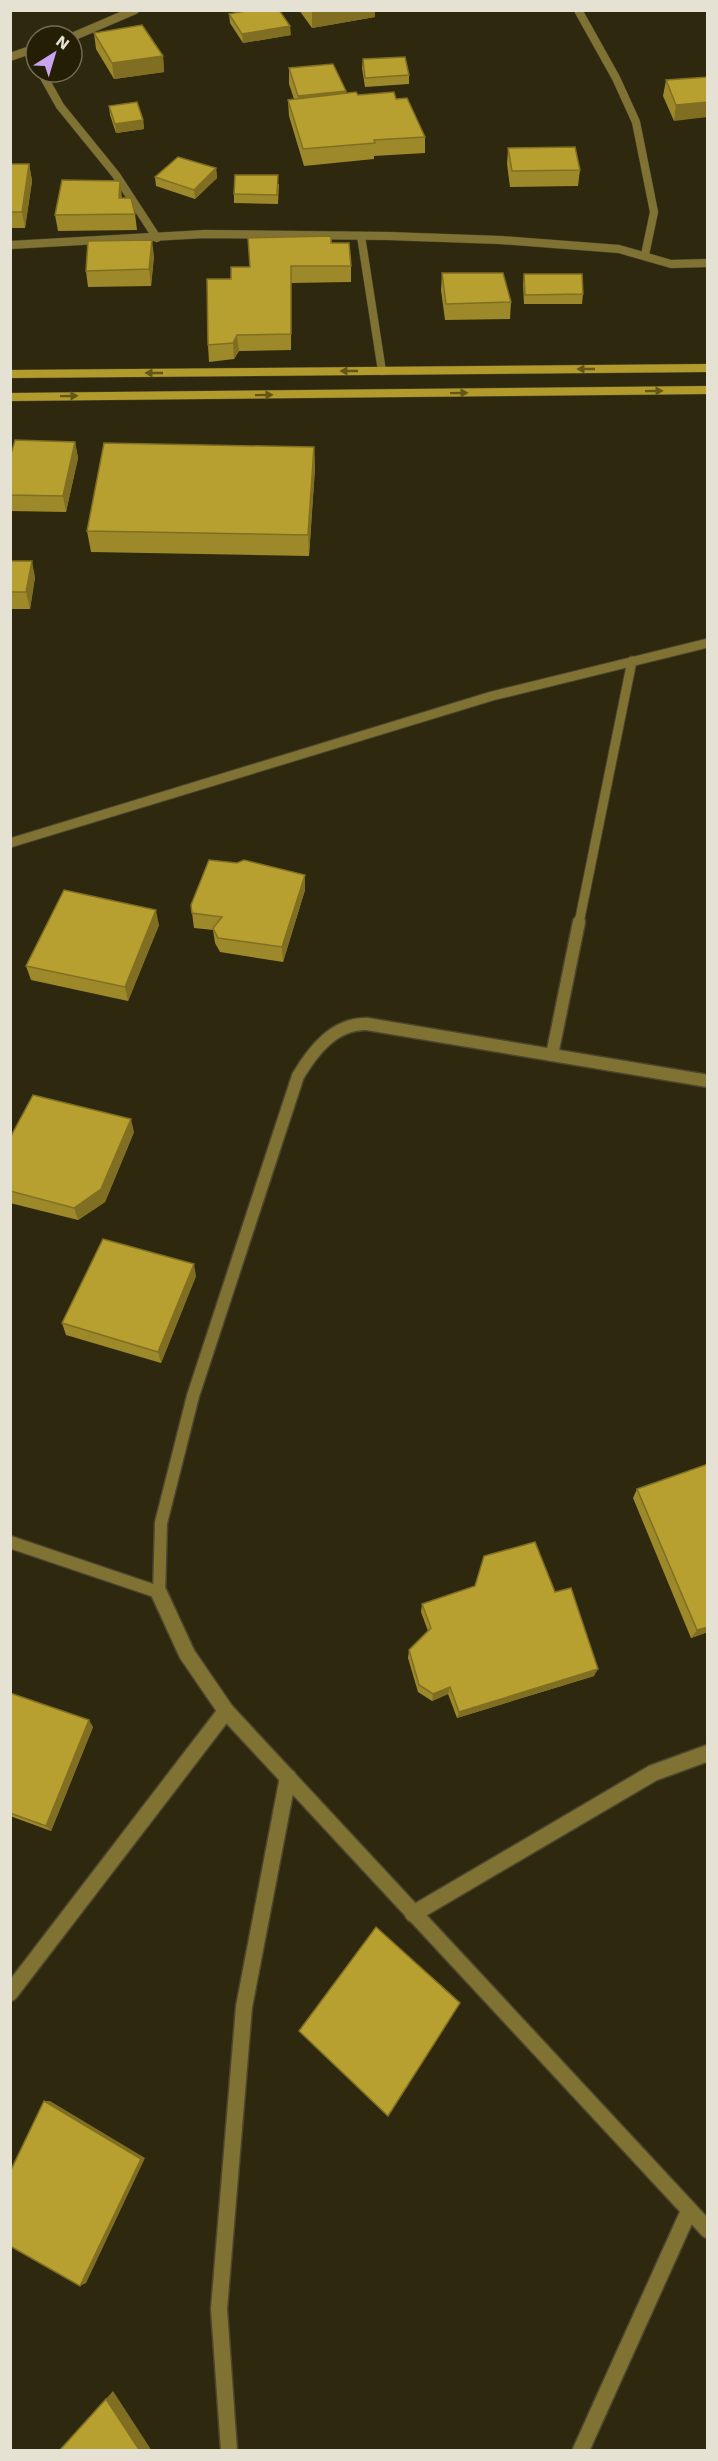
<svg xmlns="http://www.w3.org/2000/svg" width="718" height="2461" font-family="'Work Sans',sans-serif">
  <rect width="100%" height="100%" fill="#2e280e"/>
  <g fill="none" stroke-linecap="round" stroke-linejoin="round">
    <defs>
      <g id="minor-far3">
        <path d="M 578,10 L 616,78 L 636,122 L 654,212 L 645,255"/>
        <path d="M 72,37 L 135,10"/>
        <path d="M 10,57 L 36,48"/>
        <path d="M 41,72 L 60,106 L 116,175 L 157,238"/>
        <path d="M 361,236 L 382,371"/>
        <path d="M 10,245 L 205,234 L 388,236 L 500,240 L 619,249 L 671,264 L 708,263"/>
      </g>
      <g id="minor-far2">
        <path d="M 10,843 L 492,696 L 708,643"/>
        <path d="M 579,923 L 632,661"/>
      </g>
      <g id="minor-far1">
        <path d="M 552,1055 L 579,922"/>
        <path d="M 10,1542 L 158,1592"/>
        <path d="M 159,1595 L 161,1523 L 193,1396 L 298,1076 C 313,1051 334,1023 367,1024 L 708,1081"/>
      </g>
      <g id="minor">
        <path d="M 159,1593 L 187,1654 L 226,1711 L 708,2230"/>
        <path d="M 413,1914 L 653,1773 L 708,1753"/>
        <path d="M 10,1993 L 226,1711"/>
        <path d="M 229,2450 L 219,2309 L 244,2007 L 288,1777"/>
        <path d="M 581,2450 L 689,2211"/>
      </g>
      <g id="secondary">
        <path d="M 10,374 L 708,368"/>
        <path d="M 10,397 L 708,390"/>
      </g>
    </defs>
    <use href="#minor-far3" stroke="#4b462e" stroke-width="9"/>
    <use href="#minor-far2" stroke="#4b462e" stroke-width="11"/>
    <use href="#minor-far1" stroke="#4b462e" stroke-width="15"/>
    <use href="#minor" stroke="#4b462e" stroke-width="19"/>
    <use href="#secondary" stroke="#4b462e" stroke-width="9"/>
    <use href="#minor-far3" stroke="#807233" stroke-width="8"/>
    <use href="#minor-far2" stroke="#807233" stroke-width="9"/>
    <use href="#minor-far1" stroke="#807233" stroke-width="12"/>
    <use href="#minor" stroke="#807233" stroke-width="16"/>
    <use href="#secondary" stroke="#b39b2b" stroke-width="8"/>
  </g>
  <g fill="#9d8929">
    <path d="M 299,10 L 375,10 L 375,17 L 312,28 Z"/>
    <path d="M 229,14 L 291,35 L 243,43 L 230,23 Z"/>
    <path d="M 94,33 L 163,56 L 164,72 L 114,79 L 96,49 Z"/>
    <path d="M 363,59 L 409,75 L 409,84 L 365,87 L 362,68 Z"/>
    <path d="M 289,68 L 346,94 L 396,99 L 425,137 L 425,153 L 374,156 L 374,159 L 304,166 L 289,116 L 288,100 L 294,99 L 289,84 Z"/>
    <path d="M 708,77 L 674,121 L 663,96 L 666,80 Z"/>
    <path d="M 109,106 L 143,120 L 144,129 L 116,133 L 110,115 Z"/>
    <path d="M 508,148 L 580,170 L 578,186 L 510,187 L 507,164 Z"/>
    <path d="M 10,164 L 29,164 L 32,181 L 25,228 L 10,228 Z"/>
    <path d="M 216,168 L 217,178 L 195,199 L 156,186 L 155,177 Z"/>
    <path d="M 279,184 L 278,204 L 234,203 L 234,194 Z"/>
    <path d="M 135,214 L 137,230 L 58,231 L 55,215 Z"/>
    <path d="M 331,236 L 332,243 L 351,266 L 351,282 L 291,283 L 291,350 L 239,351 L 234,359 L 209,362 L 208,345 L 231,279 L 250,267 Z"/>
    <path d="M 154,256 L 151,286 L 88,287 L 86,271 Z"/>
    <path d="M 442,273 L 511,302 L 510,319 L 445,320 L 441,290 Z"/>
    <path d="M 524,274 L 583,294 L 582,304 L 524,304 L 523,284 Z"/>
    <path d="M 75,442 L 78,458 L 66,512 L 10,511 L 10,451 Z"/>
    <path d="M 314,447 L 315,468 L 309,556 L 91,552 L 87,531 Z"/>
    <path d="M 10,561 L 35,577 L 30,609 L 10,609 Z"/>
    <path d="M 305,890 L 283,962 L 220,952 L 215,943 L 213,930 L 194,928 L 191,905 Z"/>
    <path d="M 159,925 L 128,1001 L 31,980 L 26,966 Z"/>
    <path d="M 134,1132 L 105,1202 L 78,1220 L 10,1203 L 10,1138 Z"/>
    <path d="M 196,1276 L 161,1363 L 66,1335 L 62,1323 Z"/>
    <path d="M 708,1464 L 708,1632 L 691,1638 L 633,1498 L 637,1489 Z"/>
    <path d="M 555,1592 L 594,1676 L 457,1718 L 448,1694 L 432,1701 L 418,1692 L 408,1658 L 409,1650 L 428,1631 L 421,1612 L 422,1604 Z"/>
    <path d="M 10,1693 L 93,1727 L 51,1831 L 10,1816 Z"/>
  </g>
  <g fill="#806f22">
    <path d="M 322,10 L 375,10 L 375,17 L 312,28 L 312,12 Z"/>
    <path d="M 290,26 L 291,35 L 243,43 L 242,34 Z"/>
    <path d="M 163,56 L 164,72 L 114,79 L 112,63 Z"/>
    <path d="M 346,91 L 346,107 L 298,112 L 298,96 Z"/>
    <path d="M 708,102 L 708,117 L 674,121 L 676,105 Z"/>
    <path d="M 143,120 L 144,129 L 116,133 L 115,124 Z"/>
    <path d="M 29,164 L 32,181 L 25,228 L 22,212 Z"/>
    <path d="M 216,168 L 217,178 L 195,199 L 194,190 Z"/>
    <path d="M 120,181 L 122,197 L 121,214 L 119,198 Z"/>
    <path d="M 152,240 L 154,256 L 151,286 L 149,269 Z"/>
    <path d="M 237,335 L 239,351 L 234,359 L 233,343 Z"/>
    <path d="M 75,442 L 78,458 L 66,512 L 63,496 Z"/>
    <path d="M 314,447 L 315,468 L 309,556 L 308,535 Z"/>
    <path d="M 32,561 L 35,577 L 30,609 L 26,592 Z"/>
    <path d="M 305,875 L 305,890 L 283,962 L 282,947 Z"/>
    <path d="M 156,910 L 159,925 L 128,1001 L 125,987 Z"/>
    <path d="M 131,1119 L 134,1132 L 105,1202 L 78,1220 L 74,1208 Z"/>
    <path d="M 194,1264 L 196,1276 L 161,1363 L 158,1352 Z"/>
    <path d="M 708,1627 L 708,1632 L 691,1638 L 697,1630 Z"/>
    <path d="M 598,1669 L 594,1676 L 457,1718 L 459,1712 Z"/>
    <path d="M 450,1687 L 448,1694 L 432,1701 L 433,1694 Z"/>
    <path d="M 89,1720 L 93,1727 L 51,1831 L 46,1826 Z"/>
    <path d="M 44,2101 L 50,2101 L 145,2158 L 86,2283 L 80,2286 Z"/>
    <path d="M 113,2391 L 152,2451 L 140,2451 L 106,2399 Z"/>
  </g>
  <g fill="#b79f30" stroke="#806f22" stroke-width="1.5">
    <path d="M 251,10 L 279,10 L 290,26 L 242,34 L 229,14 Z"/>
    <path d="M 142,25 L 163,56 L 112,63 L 94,33 Z"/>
    <path d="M 405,57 L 409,75 L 365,78 L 363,59 Z"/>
    <path d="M 333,64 L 346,91 L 298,96 L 289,68 Z"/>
    <path d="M 708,77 L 708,102 L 676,105 L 666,80 Z"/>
    <path d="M 356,92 L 358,95 L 394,92 L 396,99 L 407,98 L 425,137 L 374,140 L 375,143 L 303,149 L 288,100 Z"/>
    <path d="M 137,102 L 143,120 L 115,124 L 109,106 Z"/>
    <path d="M 575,147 L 580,170 L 512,171 L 508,148 Z"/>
    <path d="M 178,157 L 216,168 L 194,190 L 155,177 Z"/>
    <path d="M 10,164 L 29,164 L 22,212 L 10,212 Z"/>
    <path d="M 235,175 L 278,175 L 277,195 L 234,194 Z"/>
    <path d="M 62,180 L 120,181 L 119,198 L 131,198 L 135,214 L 55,215 Z"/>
    <path d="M 331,236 L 331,243 L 349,243 L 351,266 L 291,266 L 291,334 L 237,335 L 233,343 L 208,345 L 207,279 L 231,279 L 231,267 L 250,267 L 248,238 Z"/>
    <path d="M 152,240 L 149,269 L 86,271 L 88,241 Z"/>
    <path d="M 442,273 L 503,273 L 511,302 L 446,304 Z"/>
    <path d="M 524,274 L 582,274 L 583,294 L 525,295 Z"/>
    <path d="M 15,440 L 75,442 L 63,496 L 10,495 L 10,451 L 12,451 Z"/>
    <path d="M 104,443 L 314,447 L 308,535 L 87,531 Z"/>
    <path d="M 10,561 L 32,561 L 26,592 L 10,592 Z"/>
    <path d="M 209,860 L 237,863 L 244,860 L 305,875 L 282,947 L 218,938 L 213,928 L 222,917 L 192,913 L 191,905 Z"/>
    <path d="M 64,890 L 156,910 L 125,987 L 26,966 Z"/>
    <path d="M 33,1095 L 131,1119 L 101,1189 L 74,1208 L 10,1191 L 10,1138 Z"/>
    <path d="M 103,1239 L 194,1264 L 158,1352 L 62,1323 Z"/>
    <path d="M 708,1464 L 708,1627 L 697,1630 L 637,1489 Z"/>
    <path d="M 535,1542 L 555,1592 L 571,1588 L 598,1669 L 459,1712 L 450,1687 L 433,1694 L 419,1685 L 409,1650 L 431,1628 L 422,1604 L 475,1586 L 484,1556 Z"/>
    <path d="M 10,1693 L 89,1720 L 46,1826 L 10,1813 Z"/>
    <path d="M 376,1927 L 460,2003 L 388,2116 L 299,2031 Z"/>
    <path d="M 44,2101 L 141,2159 L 80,2286 L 10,2246 L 10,2172 Z"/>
    <path d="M 106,2399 L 140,2451 L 59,2451 Z"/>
  </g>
  <defs><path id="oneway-solid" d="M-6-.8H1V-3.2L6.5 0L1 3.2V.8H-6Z" transform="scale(1.5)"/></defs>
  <g fill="#645616">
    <use href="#oneway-solid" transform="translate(586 369) rotate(180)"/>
    <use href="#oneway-solid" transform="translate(349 371) rotate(180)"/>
    <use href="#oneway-solid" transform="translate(154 373) rotate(180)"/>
    <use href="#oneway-solid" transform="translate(654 391) rotate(-1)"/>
    <use href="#oneway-solid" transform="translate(459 393) rotate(-1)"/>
    <use href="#oneway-solid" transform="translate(264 395) rotate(-1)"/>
    <use href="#oneway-solid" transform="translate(69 396) rotate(-1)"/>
  </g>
  <rect width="718" height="2461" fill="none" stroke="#e6e2d3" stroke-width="24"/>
  <g transform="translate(54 54) rotate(37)"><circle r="28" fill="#241e04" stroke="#726c57" stroke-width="1.5"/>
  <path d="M0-4.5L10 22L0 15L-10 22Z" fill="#c9a5ee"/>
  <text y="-9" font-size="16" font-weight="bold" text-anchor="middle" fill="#e6e2d3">N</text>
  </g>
</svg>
